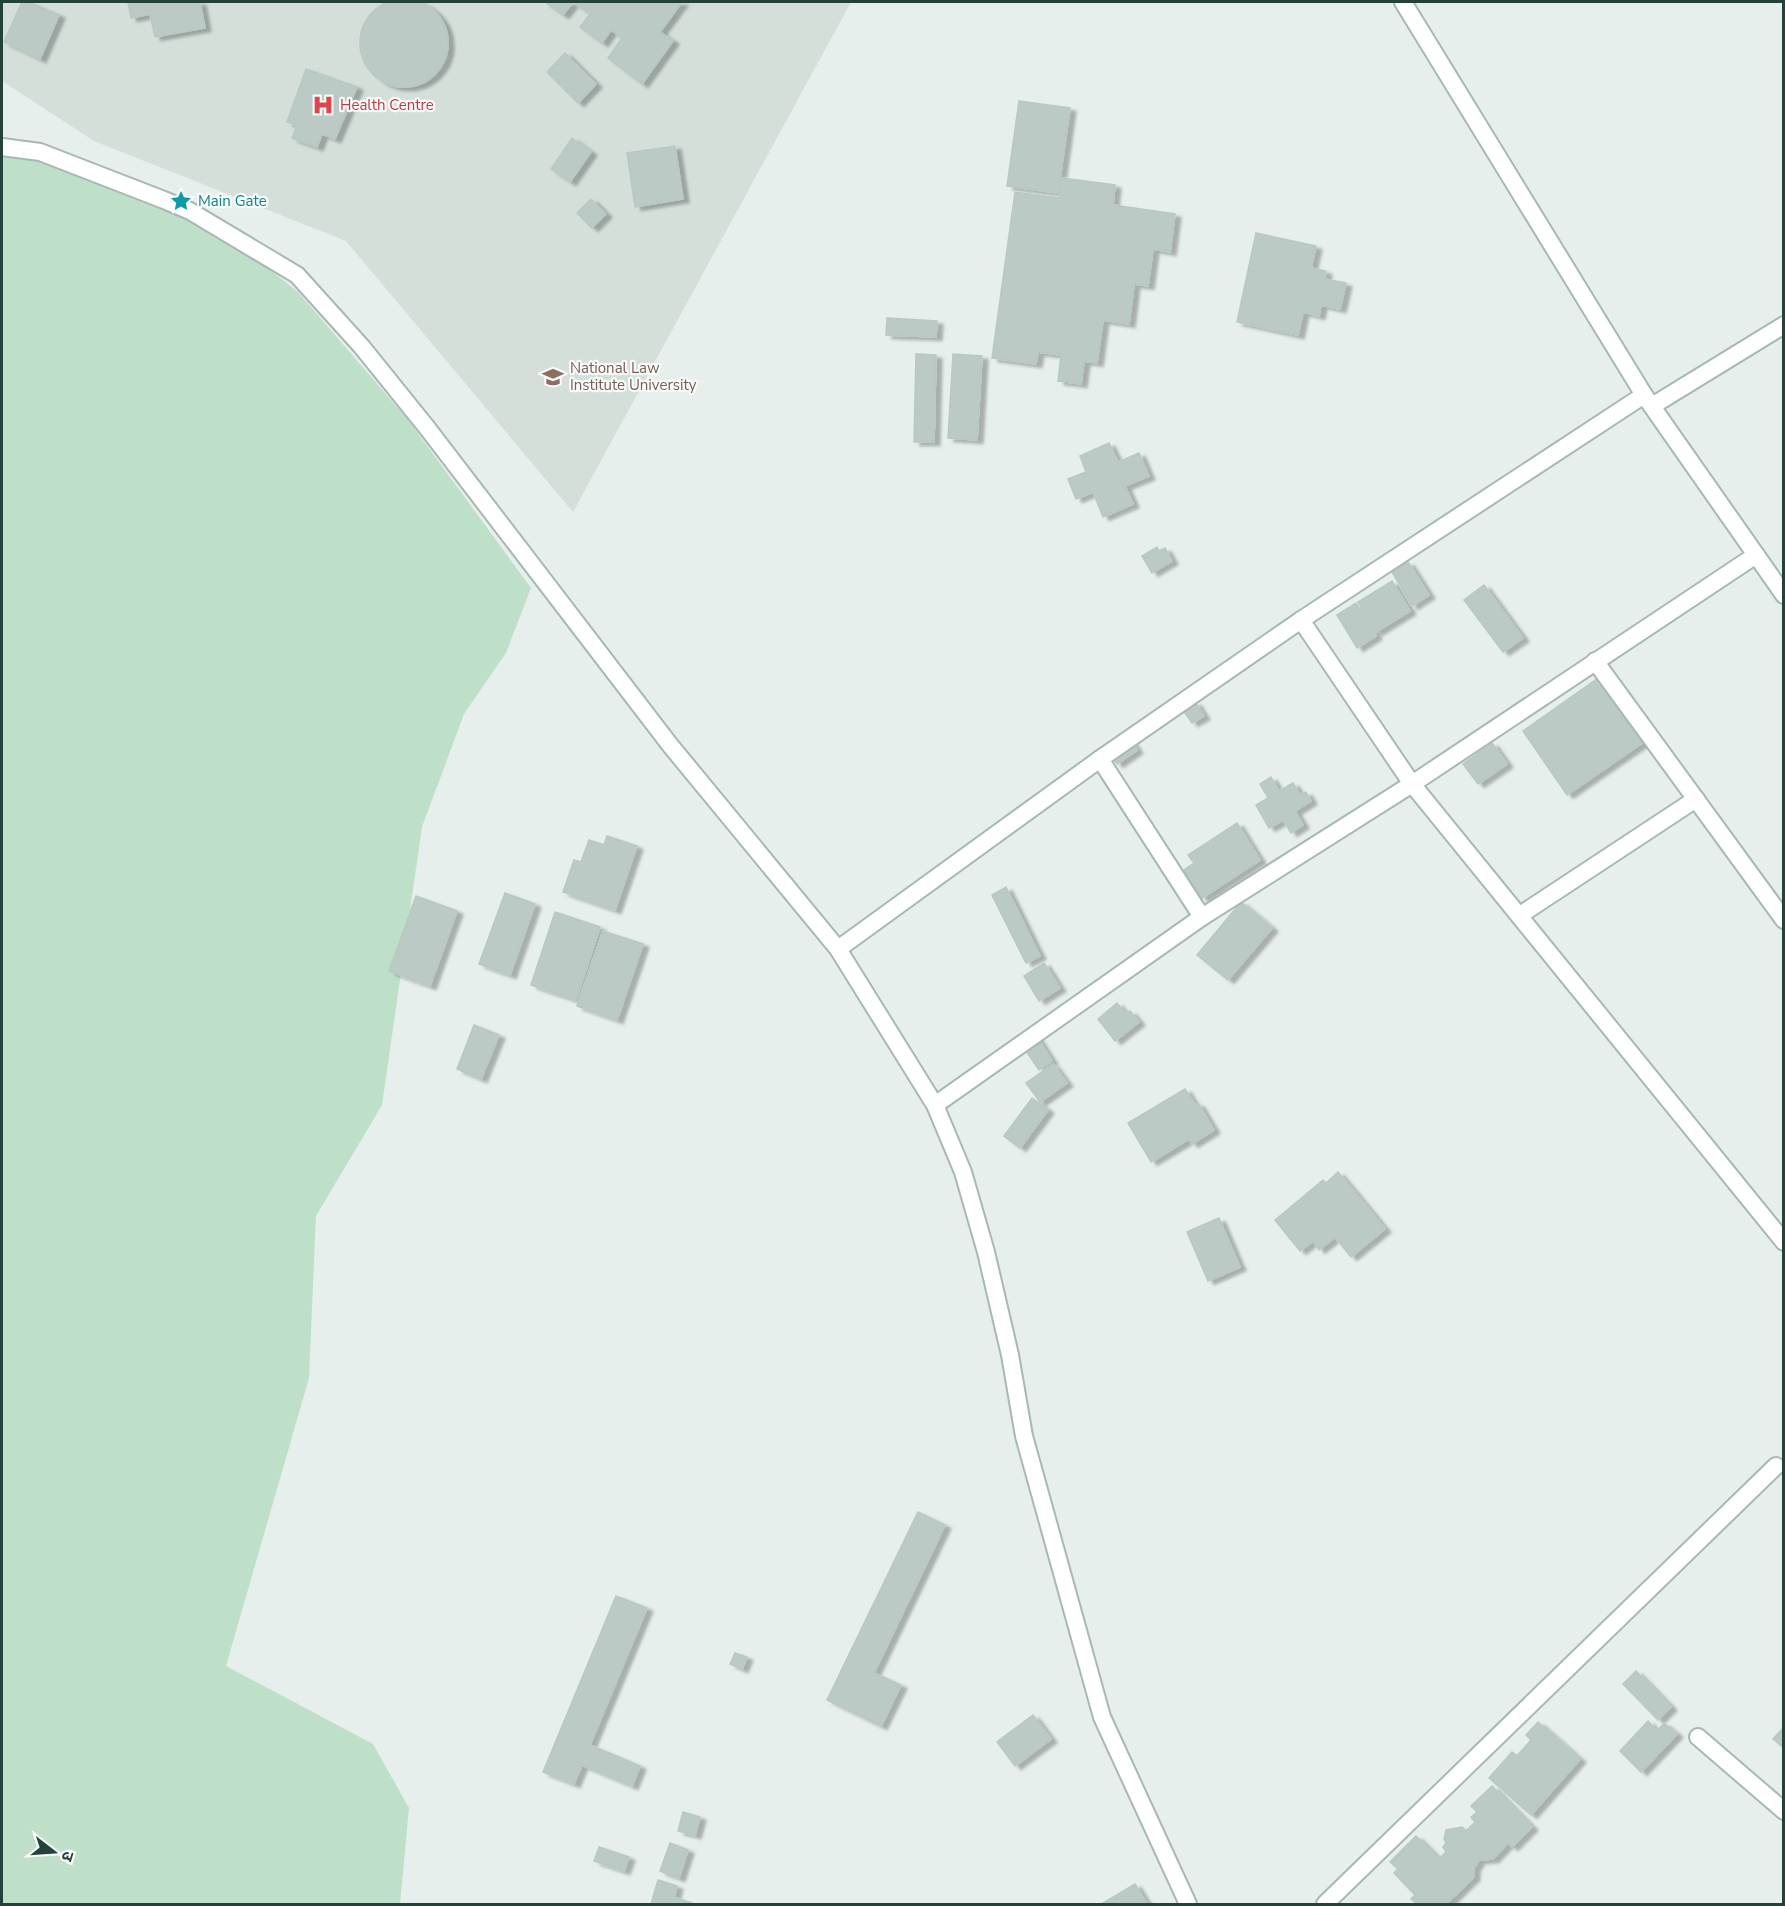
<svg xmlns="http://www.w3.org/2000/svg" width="1785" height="1906" font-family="'Nunito Sans','Noto Sans Devanagari',sans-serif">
  <defs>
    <filter id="shadow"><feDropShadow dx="6" dy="3.5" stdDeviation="1.5" flood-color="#0004"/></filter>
  </defs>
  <rect width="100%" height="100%" fill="#e6efeb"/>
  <path fill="#d4dfda" d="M 2,2 L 851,2 L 573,512 L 346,241 L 94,141 L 2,81 Z"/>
  <path fill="#bfe0c8" d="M 2,142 L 204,217 L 298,292 L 409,421 L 531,588 L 506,653 L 464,714 L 422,827 L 382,1105 L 316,1216 L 309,1378 L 226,1666 L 373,1744 L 409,1808 L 400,1904 L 2,1904 Z"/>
  <g fill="#bbcac4" stroke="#b8c9c2" stroke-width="1.5" filter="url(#shadow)">
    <circle cx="404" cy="43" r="44"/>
    <path d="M 22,2 L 28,2 L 59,15 L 40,59 L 4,42 Z"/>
    <path d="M 128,2 L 200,2 L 205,28 L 155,37 L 150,14 L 131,18 Z"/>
    <path d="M 545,2 L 573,2 L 563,15 Z"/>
    <path d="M 573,2 L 682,2 L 660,32 L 673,41 L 642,84 L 608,58 L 622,38 L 611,30 L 602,43 L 580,27 L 590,14 Z"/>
    <path d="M 565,53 L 596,84 L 578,103 L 547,72 Z"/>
    <path d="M 306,69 L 357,87 L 335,139 L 322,134 L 317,147 L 292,138 L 297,125 L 287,122 Z"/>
    <path d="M 1019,101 L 1070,108 L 1058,193 L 1007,186 Z"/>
    <path d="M 572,138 L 591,152 L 570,182 L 551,169 Z"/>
    <path d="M 675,146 L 683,199 L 635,207 L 627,153 Z"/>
    <path d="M 1062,178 L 1115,185 L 1113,205 L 1175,214 L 1170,252 L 1153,249 L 1148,286 L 1134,284 L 1129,324 L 1103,320 L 1097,363 L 1084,361 L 1081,384 L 1058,381 L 1061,355 L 1038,352 L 1036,364 L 992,358 L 1015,192 L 1059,198 Z"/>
    <path d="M 591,199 L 606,214 L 592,228 L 577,213 Z"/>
    <path d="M 1256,233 L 1316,246 L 1311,268 L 1326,271 L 1325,279 L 1346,283 L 1340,309 L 1321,305 L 1319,316 L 1303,312 L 1298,335 L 1237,322 Z"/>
    <path d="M 887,318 L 937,321 L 936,337 L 886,335 Z"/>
    <path d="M 916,354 L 936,355 L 934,442 L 914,442 Z"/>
    <path d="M 953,354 L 982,356 L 977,440 L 948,438 Z"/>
    <path d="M 1109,443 L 1118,462 L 1139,453 L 1149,476 L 1125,486 L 1133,504 L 1103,517 L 1093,492 L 1076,499 L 1068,479 L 1086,472 L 1080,456 Z"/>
    <path d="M 1157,547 L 1159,551 L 1165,548 L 1172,561 L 1152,573 L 1142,556 Z"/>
    <path d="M 1408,562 L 1429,595 L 1412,606 L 1392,572 Z"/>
    <path d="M 1392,581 L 1410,611 L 1376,632 L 1358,602 Z"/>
    <path d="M 1484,585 L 1523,638 L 1503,652 L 1464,600 Z"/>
    <path d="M 1356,603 L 1376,636 L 1357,648 L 1337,615 Z"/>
    <path d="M 1601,676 L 1635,726 L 1632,729 L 1642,743 L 1567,795 L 1523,731 Z"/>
    <path d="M 1195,702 L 1204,716 L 1192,723 L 1183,710 Z"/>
    <path d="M 1131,741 L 1137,750 L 1117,764 L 1111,755 Z"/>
    <path d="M 1492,743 L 1507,764 L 1478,784 L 1463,764 Z"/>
    <path d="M 1271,777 L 1279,791 L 1293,783 L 1300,795 L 1306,792 L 1311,801 L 1295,811 L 1303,825 L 1291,833 L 1283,820 L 1269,828 L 1256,805 L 1268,798 L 1260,784 Z"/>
    <path d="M 1237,823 L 1260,860 L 1202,898 L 1184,870 L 1194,863 L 1188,855 Z"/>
    <path d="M 607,836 L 637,846 L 615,910 L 563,892 L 574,860 L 581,862 L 589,840 L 604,845 Z"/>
    <path d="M 1006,887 L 1040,956 L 1026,963 L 992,895 Z"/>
    <path d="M 505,893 L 535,904 L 510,975 L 479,964 Z"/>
    <path d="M 416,896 L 457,911 L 430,986 L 389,971 Z"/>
    <path d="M 1241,902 L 1272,928 L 1228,980 L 1197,955 Z"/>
    <path d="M 555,912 L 600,927 L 576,1000 L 531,985 Z"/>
    <path d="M 603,931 L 643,944 L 617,1020 L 577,1006 Z"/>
    <path d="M 1044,963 L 1060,988 L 1039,1001 L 1024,976 Z"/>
    <path d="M 1117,1003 L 1126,1014 L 1130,1011 L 1139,1022 L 1115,1041 L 1098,1019 Z"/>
    <path d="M 474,1025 L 499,1035 L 481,1079 L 457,1069 Z"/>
    <path d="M 1036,1036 L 1052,1061 L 1039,1070 L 1022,1045 Z"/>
    <path d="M 1053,1064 L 1067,1083 L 1040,1102 L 1026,1083 Z"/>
    <path d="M 1185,1089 L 1195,1105 L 1198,1103 L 1214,1130 L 1192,1144 L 1189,1139 L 1151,1162 L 1128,1123 Z"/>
    <path d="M 1032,1098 L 1048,1110 L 1020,1148 L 1004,1136 Z"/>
    <path d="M 1338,1172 L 1385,1229 L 1351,1257 L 1335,1237 L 1319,1250 L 1313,1241 L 1300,1251 L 1275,1220 L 1323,1180 L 1326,1183 Z"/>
    <path d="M 1219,1218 L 1240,1267 L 1208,1281 L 1187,1232 Z"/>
    <path d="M 918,1512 L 945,1525 L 874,1673 L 901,1685 L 881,1726 L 827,1700 Z"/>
    <path d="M 616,1596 L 647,1608 L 590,1745 L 640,1766 L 632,1786 L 582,1765 L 574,1784 L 543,1772 Z"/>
    <path d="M 735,1653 L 747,1657 L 742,1669 L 730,1664 Z"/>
    <path d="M 1636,1671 L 1671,1707 L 1658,1720 L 1623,1684 Z"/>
    <path d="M 1033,1715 L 1051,1739 L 1015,1766 L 997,1742 Z"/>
    <path d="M 1648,1721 L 1657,1731 L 1664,1723 L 1677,1734 L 1641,1772 L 1620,1751 Z"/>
    <path d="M 1538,1722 L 1580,1759 L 1531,1815 L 1489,1778 L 1512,1752 L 1517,1756 L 1531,1740 L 1526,1735 Z"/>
    <path d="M 1784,1727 L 1784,1748 L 1773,1739 Z"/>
    <path d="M 1492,1786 L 1532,1827 L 1512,1847 L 1508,1843 L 1493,1859 L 1479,1860 L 1474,1868 L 1474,1877 L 1446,1904 L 1417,1904 L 1411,1899 L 1415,1895 L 1394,1873 L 1398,1869 L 1390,1862 L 1416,1836 L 1439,1859 L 1446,1852 L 1443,1847 L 1446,1843 L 1444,1839 L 1446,1830 L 1462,1827 L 1466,1831 L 1475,1822 L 1471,1817 L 1477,1812 L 1471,1806 Z"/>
    <path d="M 683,1812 L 700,1817 L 695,1835 L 678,1831 Z"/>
    <path d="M 670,1843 L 688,1850 L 679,1878 L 660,1871 Z"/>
    <path d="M 599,1847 L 629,1857 L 624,1871 L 594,1861 Z"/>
    <path d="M 658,1880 L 677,1886 L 674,1897 L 694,1904 L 651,1904 Z"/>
    <path d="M 1135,1884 L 1147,1904 L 1103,1903 Z"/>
  </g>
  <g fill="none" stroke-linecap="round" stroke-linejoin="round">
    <defs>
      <g id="minor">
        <path d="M 1403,2 L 1644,395 L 1784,595"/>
        <path d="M 2,147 L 40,152 L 164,200 L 190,211 L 297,275 L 362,347 L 428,429 L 670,745 L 838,949 L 935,1105 L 963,1172 L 986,1252 L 1010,1355 L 1024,1436 L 1102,1717 L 1188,1904"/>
        <path d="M 1652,406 L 1784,325"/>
        <path d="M 1301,620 L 1412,784 L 1784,1242"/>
        <path d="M 1595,661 L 1784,920"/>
        <path d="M 1100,759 L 1202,917"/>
        <path d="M 1520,915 L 1696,799"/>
        <path d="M 838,949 L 1100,759 L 1301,620 L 1644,395"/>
        <path d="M 935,1105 L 1202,917 L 1412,784 L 1756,555"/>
        <path d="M 1698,1737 L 1784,1811"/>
        <path d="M 1325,1904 L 1776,1466"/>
      </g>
    </defs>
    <use href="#minor" stroke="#a8b8b2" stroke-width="20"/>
    <use href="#minor" stroke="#fff" stroke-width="16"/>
  </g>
  <defs>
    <symbol id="hospital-bare" viewBox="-9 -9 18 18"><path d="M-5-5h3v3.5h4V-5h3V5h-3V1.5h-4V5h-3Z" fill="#e0444e" stroke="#f7fbf9" stroke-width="2.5" paint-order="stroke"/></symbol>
    <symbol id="sight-bare" viewBox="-9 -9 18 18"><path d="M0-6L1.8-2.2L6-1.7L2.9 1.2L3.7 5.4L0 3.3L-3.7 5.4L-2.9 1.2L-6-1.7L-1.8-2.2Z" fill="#0f9aa8" stroke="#f7fbf9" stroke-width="2.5" paint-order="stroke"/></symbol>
    <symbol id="university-bare" viewBox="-9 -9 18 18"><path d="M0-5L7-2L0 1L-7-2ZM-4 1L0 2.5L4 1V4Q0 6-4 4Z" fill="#8d6e63" stroke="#f7fbf9" stroke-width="2.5" paint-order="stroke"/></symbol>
  </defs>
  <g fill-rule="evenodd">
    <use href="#hospital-bare" x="308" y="90" width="30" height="30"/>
    <use href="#sight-bare" x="166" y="186" width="30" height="30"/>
    <use href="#university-bare" x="538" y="362" width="30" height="30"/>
  </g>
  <g text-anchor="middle" stroke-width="4.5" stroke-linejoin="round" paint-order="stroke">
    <g font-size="15" fill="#be3a42" stroke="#f7fbf9" text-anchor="start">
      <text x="340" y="110">Health Centre</text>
    </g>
    <g font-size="15" fill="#0d838f" stroke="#f7fbf9" text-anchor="start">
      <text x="198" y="206">Main Gate</text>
    </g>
    <g font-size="15" fill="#785e54" stroke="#f7fbf9" text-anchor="start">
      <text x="570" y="373">National Law<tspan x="570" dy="17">Institute University</tspan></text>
    </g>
  </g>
  <rect width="1785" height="1906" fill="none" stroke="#24423a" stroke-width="6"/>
  <g transform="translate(54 1852) rotate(107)" stroke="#f7fbf9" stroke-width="4.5" paint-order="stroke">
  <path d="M0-4.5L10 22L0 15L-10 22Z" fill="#24423a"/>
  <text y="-9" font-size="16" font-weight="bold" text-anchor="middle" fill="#24423a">उ</text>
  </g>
</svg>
